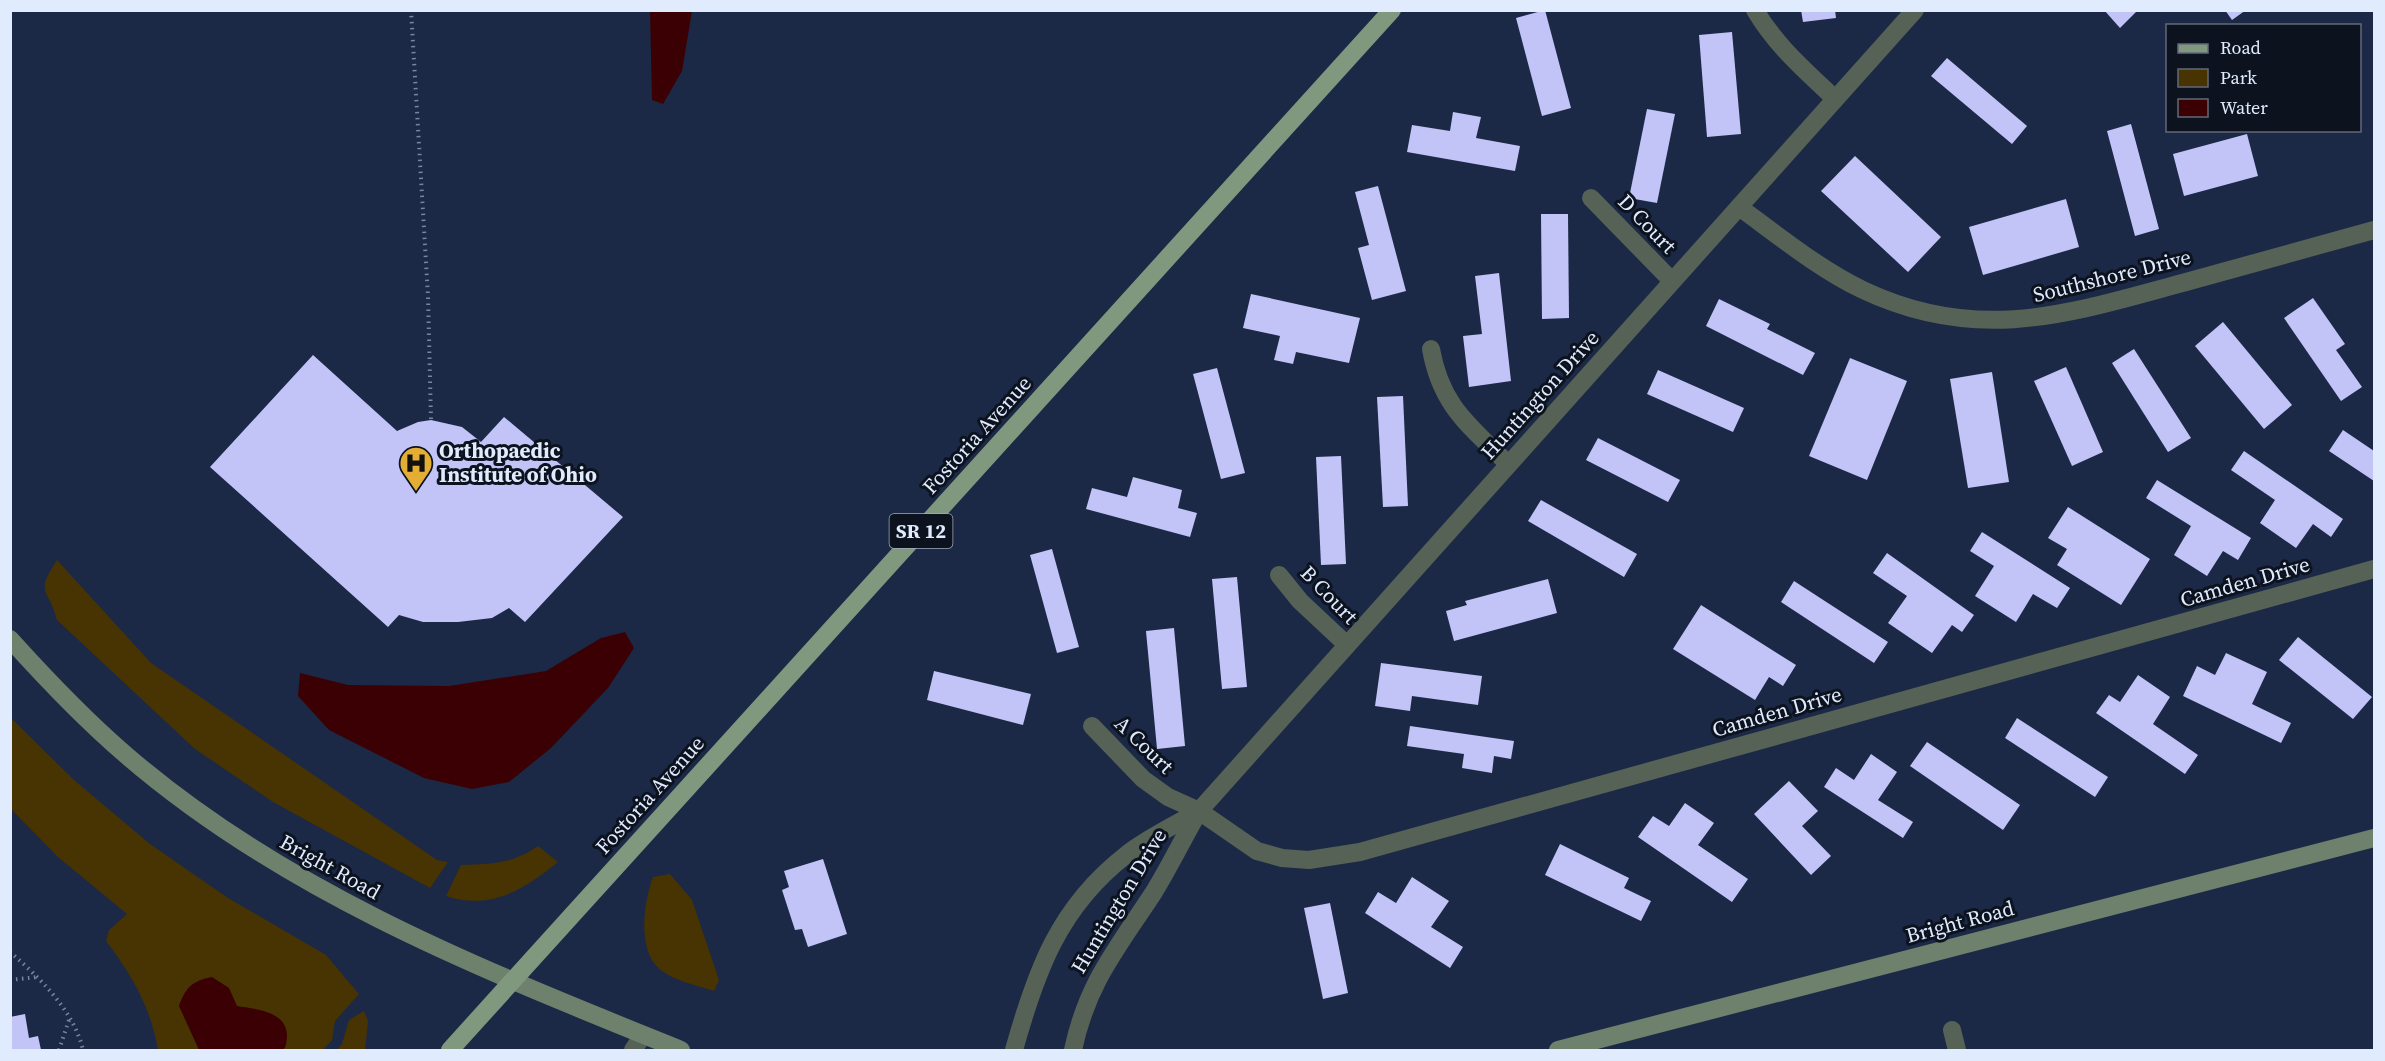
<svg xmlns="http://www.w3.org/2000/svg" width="2385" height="1061" font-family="'Source Serif 4',serif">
  <rect width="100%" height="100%" fill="#1b2946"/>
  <g fill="#483303">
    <path d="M 57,560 L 151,663 L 437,860 L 448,862 L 430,888 L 273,802 L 195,749 L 57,620 C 49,588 34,595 57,560 Z"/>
    <path d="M 10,717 L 74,780 L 150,844 L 228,898 L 326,955 L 359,994 L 335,1021 L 332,1040 L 323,1050 L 158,1050 C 151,1008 132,975 106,941 L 109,930 L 127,914 L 58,857 L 11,809 Z"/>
    <path d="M 538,846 L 558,862 C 525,889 490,911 446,896 L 461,865 C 491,864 512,864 538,846 Z"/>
    <path d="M 670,874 L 692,900 L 719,980 L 714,991 C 699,986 679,982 665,973 C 636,956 643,904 653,877 Z"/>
    <path d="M 364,1011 L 368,1021 L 365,1050 L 337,1050 L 342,1044 L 349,1020 Z"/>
  </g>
  <g fill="#3b0004">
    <path d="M 650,11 L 692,11 L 682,71 L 663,104 L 652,100 Z"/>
    <path d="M 625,632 L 634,648 L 608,688 L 551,748 L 509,782 L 472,789 L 424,778 L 329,730 L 298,696 L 300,673 L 348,685 L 449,686 L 546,671 L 601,638 Z"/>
    <path d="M 212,977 L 229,988 L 237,1006 C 255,1009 288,1011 287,1037 C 286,1043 287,1046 283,1050 L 199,1050 L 179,1006 C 186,987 192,981 212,977 Z"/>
  </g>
  <g fill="#c2c4f8">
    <path d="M 1545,10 L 1571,108 L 1542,116 L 1516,18 Z"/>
    <path d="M 1801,10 L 1835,10 L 1836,18 L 1803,22 Z"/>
    <path d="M 2104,10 L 2135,10 L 2136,12 L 2120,28 Z"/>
    <path d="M 2225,10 L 2246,10 L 2232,20 Z"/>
    <path d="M 1732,32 L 1741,134 L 1707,137 L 1699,35 Z"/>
    <path d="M 1947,58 L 2027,126 L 2012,144 L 1931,76 Z"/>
    <path d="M 1647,109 L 1675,114 L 1657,203 L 1629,198 Z"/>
    <path d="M 1453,112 L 1481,117 L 1476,138 L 1520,146 L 1515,171 L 1407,152 L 1412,125 L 1450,131 Z"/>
    <path d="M 2131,124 L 2159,229 L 2135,236 L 2107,131 Z"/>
    <path d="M 2247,134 L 2258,176 L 2184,196 L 2173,154 Z"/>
    <path d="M 1855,156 L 1941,237 L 1908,272 L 1821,191 Z"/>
    <path d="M 1378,186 L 1406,291 L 1372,300 L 1358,248 L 1369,245 L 1355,192 Z"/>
    <path d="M 2066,199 L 2079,247 L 1983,275 L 1969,227 Z"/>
    <path d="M 1541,214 L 1568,214 L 1569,318 L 1542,319 Z"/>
    <path d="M 1499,273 L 1511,381 L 1469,387 L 1463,336 L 1482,334 L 1475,276 Z"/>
    <path d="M 1251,294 L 1360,318 L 1349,363 L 1296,352 L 1293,364 L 1274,360 L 1280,336 L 1243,328 Z"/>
    <path d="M 2313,298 L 2345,344 L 2336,350 L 2362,387 L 2341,401 L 2284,318 Z"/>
    <path d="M 1719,299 L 1770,324 L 1767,329 L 1815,353 L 1803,375 L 1706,326 Z"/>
    <path d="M 2223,322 L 2292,405 L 2264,429 L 2195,346 Z"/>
    <path d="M 2134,349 L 2191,438 L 2168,452 L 2112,363 Z"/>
    <path d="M 313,355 L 397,431 L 418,422 L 431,420 L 462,427 L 481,442 L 504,417 L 623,517 L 525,622 L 509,608 L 492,618 L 458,622 L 423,622 L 399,615 L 388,627 L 210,467 Z"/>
    <path d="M 1850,358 L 1907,381 L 1867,480 L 1809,456 Z"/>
    <path d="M 2066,367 L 2103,452 L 2072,466 L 2034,381 Z"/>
    <path d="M 1217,368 L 1245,473 L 1221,479 L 1193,374 Z"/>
    <path d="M 1658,370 L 1744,408 L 1733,432 L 1647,394 Z"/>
    <path d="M 1992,372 L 2009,482 L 1968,488 L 1950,379 Z"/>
    <path d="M 1403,396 L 1408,506 L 1383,507 L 1377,397 Z"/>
    <path d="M 2343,430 L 2374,451 L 2374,481 L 2329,451 Z"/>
    <path d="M 1598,438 L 1680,480 L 1668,502 L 1586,460 Z"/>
    <path d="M 2244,451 L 2343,519 L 2331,537 L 2313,524 L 2296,548 L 2260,523 L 2275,500 L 2231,470 Z"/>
    <path d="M 1341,456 L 1346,564 L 1321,565 L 1316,457 Z"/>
    <path d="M 1133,477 L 1182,490 L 1178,508 L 1197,513 L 1190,537 L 1086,509 L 1092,488 L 1127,497 Z"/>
    <path d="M 2157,480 L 2251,538 L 2238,560 L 2223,551 L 2207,576 L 2174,555 L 2191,526 L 2146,498 Z"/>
    <path d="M 1541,500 L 1637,554 L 1624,577 L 1528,521 Z"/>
    <path d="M 2068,507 L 2150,559 L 2121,605 L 2057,565 L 2067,549 L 2048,538 Z"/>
    <path d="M 1982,532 L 2070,588 L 2057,608 L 2033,594 L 2016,622 L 1975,596 L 1994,566 L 1970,551 Z"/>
    <path d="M 1052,549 L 1079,647 L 1057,653 L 1030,555 Z"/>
    <path d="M 1887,553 L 1974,615 L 1962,632 L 1952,625 L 1932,653 L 1888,623 L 1907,596 L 1873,573 Z"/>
    <path d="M 1237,577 L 1247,687 L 1222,689 L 1212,579 Z"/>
    <path d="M 1548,579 L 1557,613 L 1454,641 L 1446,611 L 1467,605 L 1465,601 Z"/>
    <path d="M 1794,581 L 1888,642 L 1874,663 L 1781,602 Z"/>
    <path d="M 1701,605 L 1796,665 L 1783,686 L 1769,677 L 1755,700 L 1673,649 Z"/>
    <path d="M 1174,628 L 1185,746 L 1157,749 L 1146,631 Z"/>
    <path d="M 2298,637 L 2372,697 L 2353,719 L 2279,660 Z"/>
    <path d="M 2226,653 L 2267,672 L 2252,704 L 2291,723 L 2281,743 L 2183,696 L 2197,666 L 2215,675 Z"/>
    <path d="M 1381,663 L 1482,676 L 1478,705 L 1412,696 L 1410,711 L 1375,706 Z"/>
    <path d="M 934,671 L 1031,694 L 1023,725 L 927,700 Z"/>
    <path d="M 2138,675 L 2170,697 L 2153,724 L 2198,755 L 2185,774 L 2096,713 L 2109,695 L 2120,702 Z"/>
    <path d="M 2017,718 L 2108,777 L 2095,797 L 2005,738 Z"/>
    <path d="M 1410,726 L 1514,741 L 1511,759 L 1494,756 L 1492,773 L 1462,768 L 1464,754 L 1407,746 Z"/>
    <path d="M 1927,742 L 2020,805 L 2003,830 L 1910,766 Z"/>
    <path d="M 1871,754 L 1897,772 L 1878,800 L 1913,822 L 1903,838 L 1824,787 L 1836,768 L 1854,780 Z"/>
    <path d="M 1789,781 L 1818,811 L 1802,826 L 1831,856 L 1811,875 L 1754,814 Z"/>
    <path d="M 1685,803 L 1714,823 L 1698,845 L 1748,879 L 1732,902 L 1638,837 L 1653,816 L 1669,826 Z"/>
    <path d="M 1560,844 L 1629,878 L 1624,888 L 1651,901 L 1641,921 L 1545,875 Z"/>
    <path d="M 823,859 L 847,934 L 808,947 L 802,929 L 795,930 L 782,890 L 789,887 L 784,871 Z"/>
    <path d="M 1412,877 L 1449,901 L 1431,927 L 1463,947 L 1450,968 L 1365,913 L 1378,892 L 1396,903 Z"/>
    <path d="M 1330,903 L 1348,993 L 1323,999 L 1304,908 Z"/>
    <path d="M 25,1014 L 29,1038 L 38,1036 L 41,1050 L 10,1050 L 10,1017 Z"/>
  </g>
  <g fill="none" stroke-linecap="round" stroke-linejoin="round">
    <g stroke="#79859d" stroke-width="4" stroke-dasharray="1.5 4.5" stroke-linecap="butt">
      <path d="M 411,10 L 428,296 L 431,420"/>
      <path d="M 10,952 C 40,978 74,1011 83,1050"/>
      <path d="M 10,980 L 38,977"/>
      <path d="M 59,1050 L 69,1020"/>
    </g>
    <path stroke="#566255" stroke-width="18" d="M 633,1050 L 643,1035"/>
    <g stroke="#566255" stroke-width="18">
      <path d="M 1755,10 C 1776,46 1806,71 1835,99"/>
      <path d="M 1591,198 L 1672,281"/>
      <path d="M 1739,207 C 1779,236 1819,269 1863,290 C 1979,345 2071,313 2186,282 C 2249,264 2312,247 2374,230"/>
      <path d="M 1431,349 C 1441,406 1469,425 1508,464"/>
      <path d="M 1279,575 L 1300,601 L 1347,645"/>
      <path d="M 1092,726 L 1143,779 L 1168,797 L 1199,811 L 1257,851 L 1282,858 L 1309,860 L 1360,852 L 2374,569"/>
      <path d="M 1952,1030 L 1957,1050"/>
      <path d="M 1014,1050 C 1036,971 1059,907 1126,855 C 1147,838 1174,826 1197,812"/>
      <path d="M 1073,1050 C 1087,983 1118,947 1154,892 C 1170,866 1184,837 1199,811 L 1915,10"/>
    </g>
    <g stroke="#6e816c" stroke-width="18">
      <path d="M 10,639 C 47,680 84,719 126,755 C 287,894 486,971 681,1050"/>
      <path d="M 1558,1050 L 2374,838"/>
    </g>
    <path stroke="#80987e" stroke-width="18" d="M 450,1050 L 1392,10"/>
  </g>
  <defs>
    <symbol id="hospital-pin" viewBox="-11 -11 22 30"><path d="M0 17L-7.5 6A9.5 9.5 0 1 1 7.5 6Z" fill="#e4ae35" stroke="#0c131f"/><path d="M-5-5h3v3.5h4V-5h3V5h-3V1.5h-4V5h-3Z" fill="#111"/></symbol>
  </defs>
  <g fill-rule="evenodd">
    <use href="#hospital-pin" x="397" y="444" width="38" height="52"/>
  </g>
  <g text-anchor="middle" stroke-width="6" stroke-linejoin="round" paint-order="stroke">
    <rect fill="#0c131f" stroke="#a1aabb" stroke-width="1.5" x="889.5" y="514" width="63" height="34" rx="4.5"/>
    <g font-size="20" font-weight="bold" fill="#e1ebfe">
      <text x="921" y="538">SR 12</text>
    </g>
    <g font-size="21" fill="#e1ebfe" stroke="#0c131f">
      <text transform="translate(1647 224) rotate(46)" y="7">D Court</text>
      <text transform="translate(2112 276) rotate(-14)" y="7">Southshore Drive</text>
      <text transform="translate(1540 395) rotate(-48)" y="7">Huntington Drive</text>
      <text transform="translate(977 435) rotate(-48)" y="7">Fostoria Avenue</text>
      <text transform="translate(2245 582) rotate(-16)" y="7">Camden Drive</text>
      <text transform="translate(1329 595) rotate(46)" y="7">B Court</text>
      <text transform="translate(1777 712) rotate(-16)" y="7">Camden Drive</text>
      <text transform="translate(1144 745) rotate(44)" y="7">A Court</text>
      <text transform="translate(650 795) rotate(-48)" y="7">Fostoria Avenue</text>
      <text transform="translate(330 867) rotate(29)" y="7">Bright Road</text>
      <text transform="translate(1119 901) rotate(-59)" y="7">Huntington Drive</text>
      <text transform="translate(1960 922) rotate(-15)" y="7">Bright Road</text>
    </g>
    <g font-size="21" font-weight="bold" fill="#e1ebfe" stroke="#0c131f" text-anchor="start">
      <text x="439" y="458">Orthopaedic<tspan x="439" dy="24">Institute of Ohio</tspan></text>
    </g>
  </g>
  <rect width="2385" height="1061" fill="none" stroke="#e1ebfe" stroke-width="24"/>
  <rect x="2166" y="24" width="195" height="108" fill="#0c131f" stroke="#616978" stroke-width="1.5"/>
  <rect x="2178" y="44" width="30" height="9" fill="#80987e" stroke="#616978" stroke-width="1.5"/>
  <text x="2220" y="54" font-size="18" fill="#e1ebfe">Road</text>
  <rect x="2178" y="69" width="30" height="18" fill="#483303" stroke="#616978" stroke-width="1.5"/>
  <text x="2220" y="84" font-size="18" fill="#e1ebfe">Park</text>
  <rect x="2178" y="99" width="30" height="18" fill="#3b0004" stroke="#616978" stroke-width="1.5"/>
  <text x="2220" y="114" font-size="18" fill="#e1ebfe">Water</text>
</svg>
